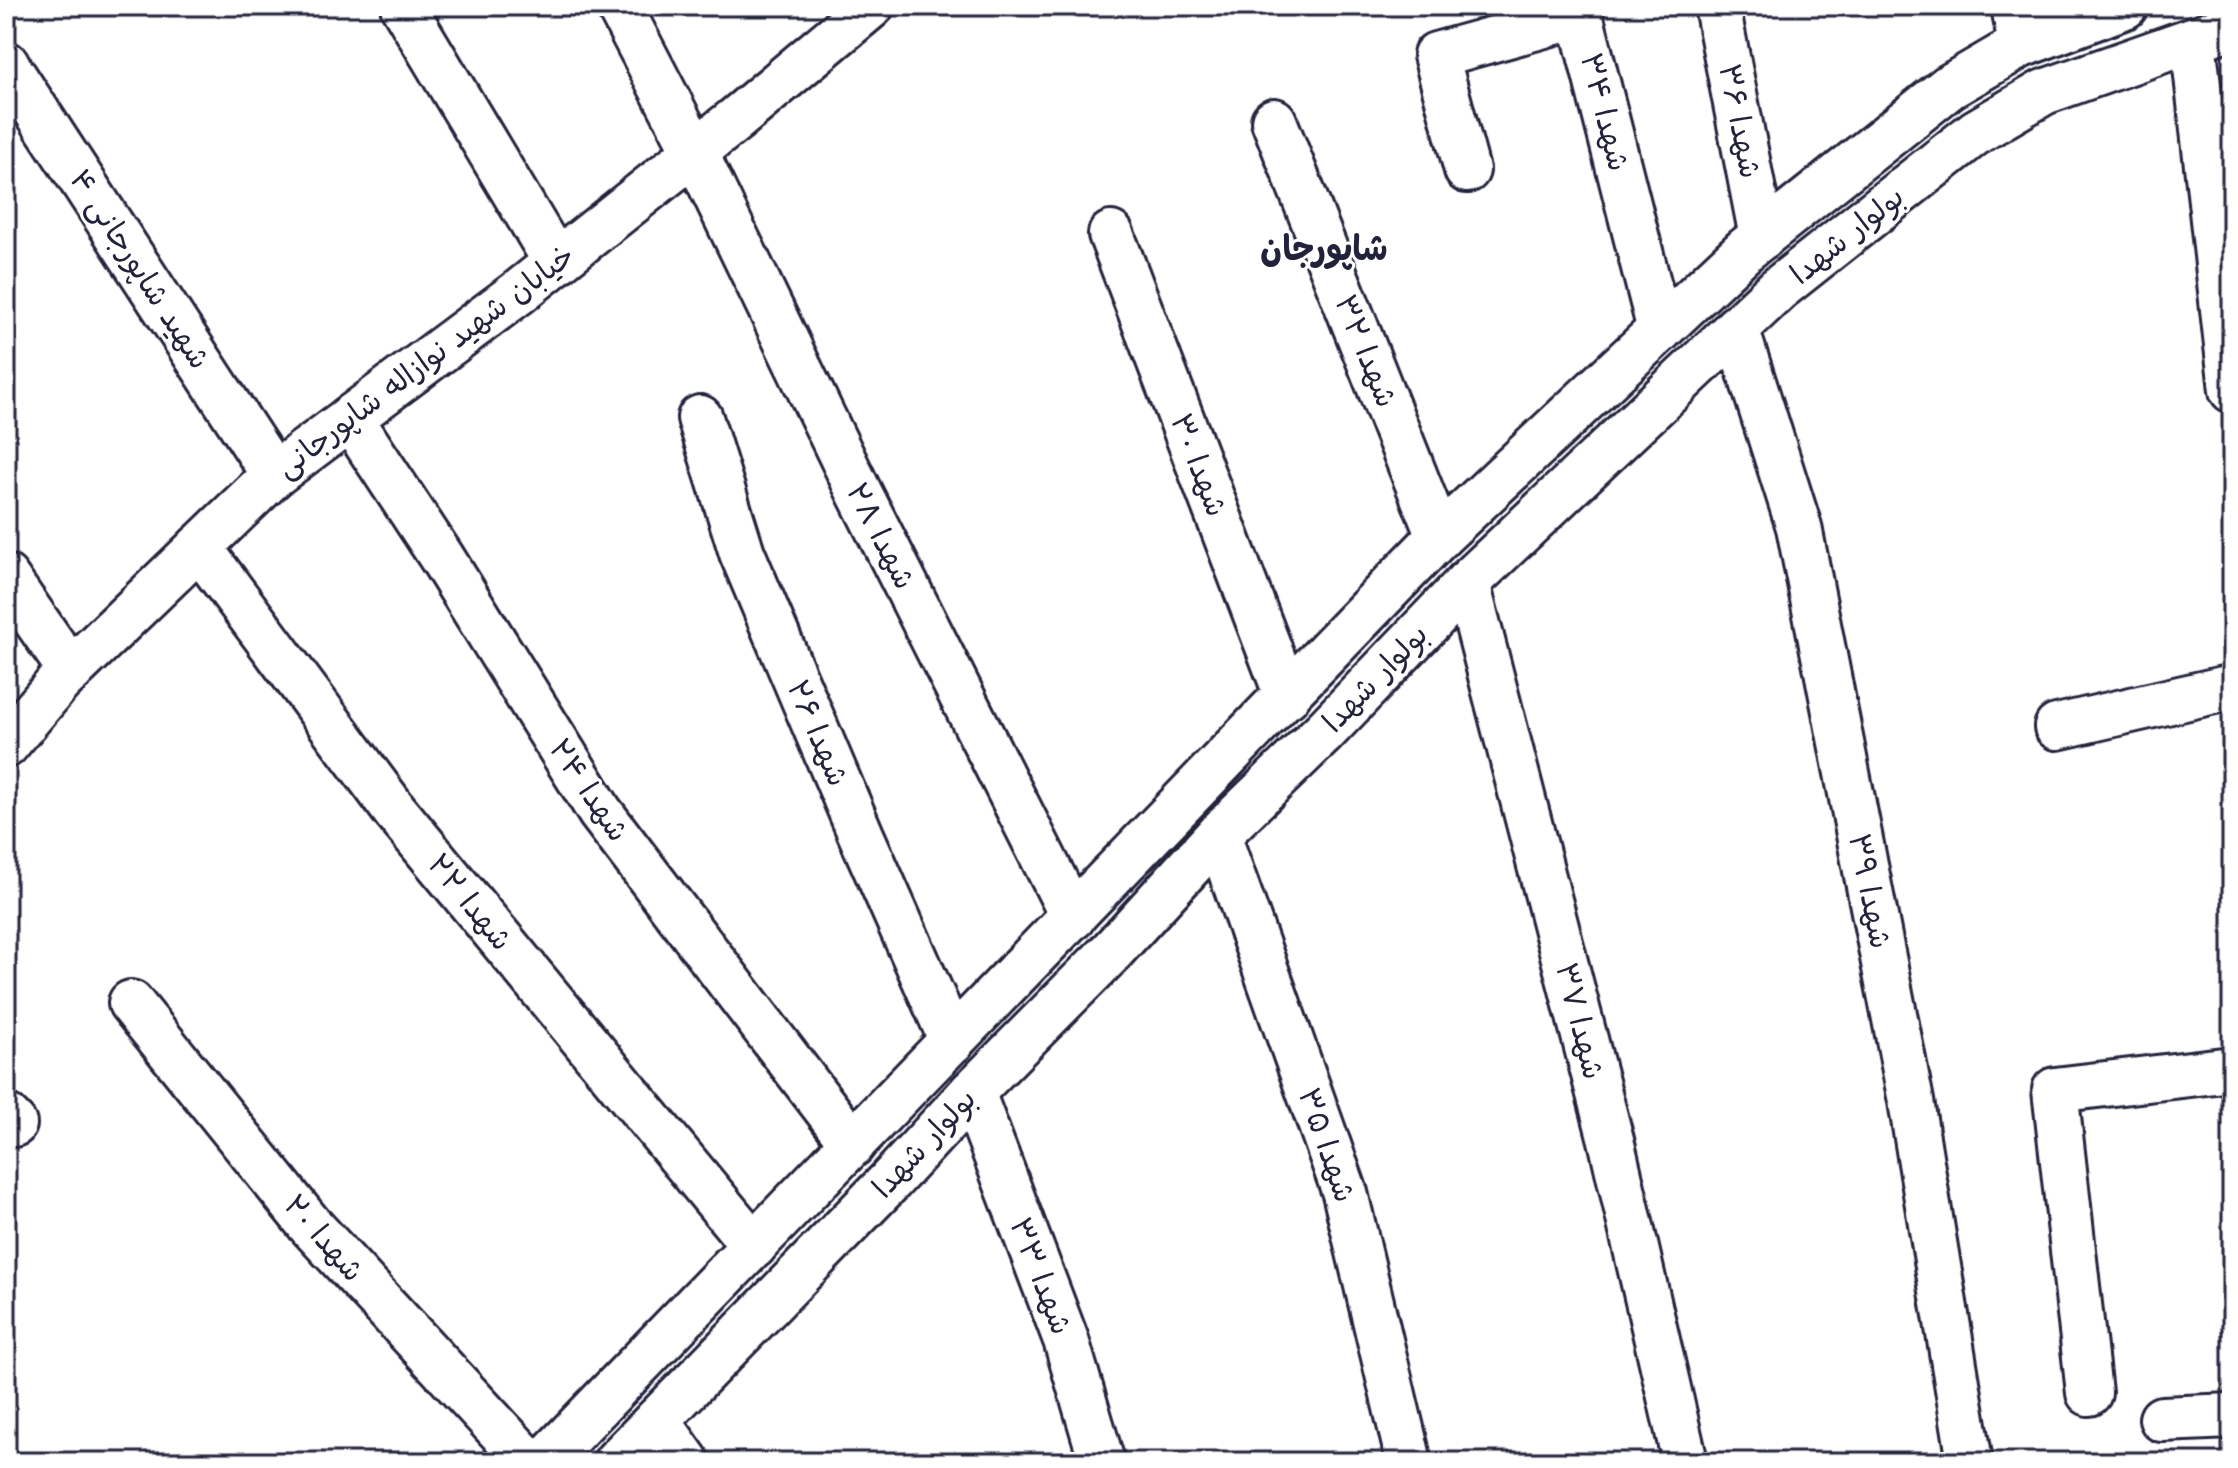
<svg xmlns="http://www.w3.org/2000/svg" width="2238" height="1468" font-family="'Comic Neue','Playpen Sans Arabic',sans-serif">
  <rect width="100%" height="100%" fill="#fff"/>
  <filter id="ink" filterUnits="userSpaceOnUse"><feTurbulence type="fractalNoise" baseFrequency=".0125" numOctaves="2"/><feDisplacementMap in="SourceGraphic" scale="16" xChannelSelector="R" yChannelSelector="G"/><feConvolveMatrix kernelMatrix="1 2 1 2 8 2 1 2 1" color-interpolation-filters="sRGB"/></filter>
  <g filter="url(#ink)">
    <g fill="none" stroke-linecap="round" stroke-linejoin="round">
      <defs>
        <g id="street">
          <path d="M 403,6 L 556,262"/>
          <path d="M 619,6 L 695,152 L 858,490 L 1073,917"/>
          <path d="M 1717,6 L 1762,237"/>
          <path d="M 2014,6 L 2021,45"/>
          <path d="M 2193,40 L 2232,390"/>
          <path d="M 6,64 L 274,475"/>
          <path d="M 1274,121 L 1439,537"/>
          <path d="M 1467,170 L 1436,55 L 1580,15 L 1660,330"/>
          <path d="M 1111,234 L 1287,696"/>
          <path d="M 1736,328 L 1799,527 L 1911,1101 L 1970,1462"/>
          <path d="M 350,418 L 442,558 L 600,812 L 853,1144"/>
          <path d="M 700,418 L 742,553 L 861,835 L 952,1041"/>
          <path d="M 199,547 L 395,811 L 754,1246"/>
          <path d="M 6,577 L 71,671"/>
          <path d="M 1467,583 L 1611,1140 L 1685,1462"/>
          <path d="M 2057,727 L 2232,687"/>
          <path d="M 1218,835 L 1345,1193 L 1409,1462"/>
          <path d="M 131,1003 L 309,1224 L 529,1462"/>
          <path d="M 972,1092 L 1066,1340 L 1102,1462"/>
          <path d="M 6,1116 L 14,1124"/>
          <path d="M 2089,1393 L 2055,1090 L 2232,1069"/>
          <path d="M 2162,1419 L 2232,1416"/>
          <path d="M 657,1420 L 687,1462"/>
        </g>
        <g id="secondary">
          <path d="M 6,745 L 59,682 L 274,475 L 519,292 L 735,120 L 871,6"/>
          <path d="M 544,1462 L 1439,537 L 1745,250 L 1949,87 L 2021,45 L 2125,6"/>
          <path d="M 616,1462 L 890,1181 L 972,1092 L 1110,953 L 1218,835 L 1324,732 L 1467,583 L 1778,289 L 1976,132 L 2044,92 L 2232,26"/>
        </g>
      </defs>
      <use href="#street" stroke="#22223b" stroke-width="50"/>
      <use href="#secondary" stroke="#22223b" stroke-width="50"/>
      <use href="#street" stroke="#fff" stroke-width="44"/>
      <use href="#secondary" stroke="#fff" stroke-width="44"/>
    </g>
  </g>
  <g text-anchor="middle" stroke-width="6" stroke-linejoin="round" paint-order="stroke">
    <g font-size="30" fill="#22223b" stroke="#fff">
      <text transform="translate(1605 112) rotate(76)" y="10">شهدا ۳۴</text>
      <text transform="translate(1740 121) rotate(79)" y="10">شهدا ۳۶</text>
      <text transform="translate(1847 235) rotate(-39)" y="10">بولوار شهدا</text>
      <text transform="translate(140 269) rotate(57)" y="10">شهید شاپورجانی ۴</text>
      <text transform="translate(1366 351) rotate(68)" y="10">شهدا ۳۲</text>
      <text transform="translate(425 361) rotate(-37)" y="10">خیابان شهید نوازاله شاپورجانی</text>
      <text transform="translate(1199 465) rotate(69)" y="10">شهدا ۳۰</text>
      <text transform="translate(881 536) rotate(63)" y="10">شهدا ۲۸</text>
      <text transform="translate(1375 678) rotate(-46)" y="10">بولوار شهدا</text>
      <text transform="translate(818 733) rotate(67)" y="10">شهدا ۲۶</text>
      <text transform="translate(589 790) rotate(56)" y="10">شهدا ۲۴</text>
      <text transform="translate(1870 891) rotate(79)" y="10">شهدا ۳۹</text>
      <text transform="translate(470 902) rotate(51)" y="10">شهدا ۲۲</text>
      <text transform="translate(1580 1021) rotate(76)" y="10">شهدا ۳۷</text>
      <text transform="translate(924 1143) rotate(-47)" y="10">بولوار شهدا</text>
      <text transform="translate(1327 1145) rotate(71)" y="10">شهدا ۳۵</text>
      <text transform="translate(324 1238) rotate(49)" y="10">شهدا ۲۰</text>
      <text transform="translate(1041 1276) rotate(69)" y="10">شهدا ۳۳</text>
    </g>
    <g font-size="34" font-weight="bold" fill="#22223b" stroke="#fff">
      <text x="1324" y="260">شاپورجان</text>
    </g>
  </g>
  <rect width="2238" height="1468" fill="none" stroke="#fff" stroke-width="32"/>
  <rect x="16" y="16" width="2206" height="1436" fill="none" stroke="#22223b" stroke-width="3" filter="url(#ink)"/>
</svg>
